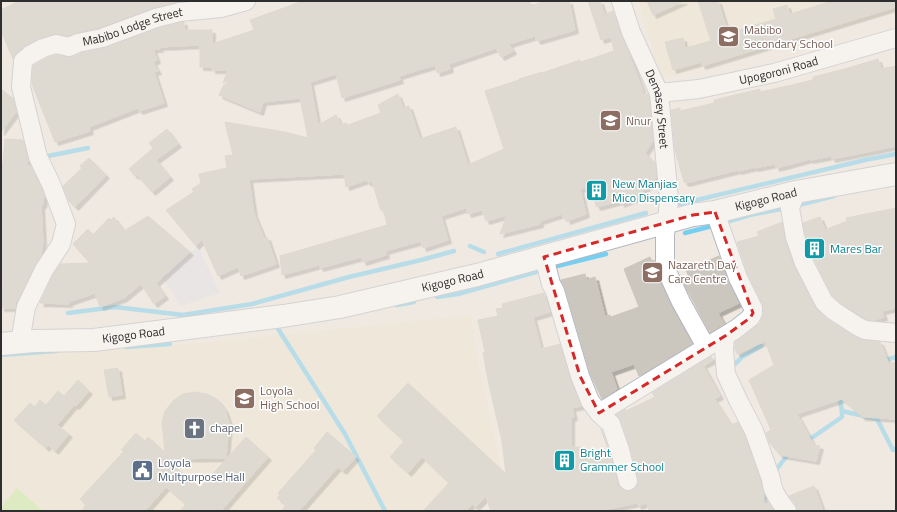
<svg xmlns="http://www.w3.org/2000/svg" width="897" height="512" font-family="'Titillium Web',sans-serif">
  <defs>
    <filter id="shadow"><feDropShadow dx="3.5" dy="3.5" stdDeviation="0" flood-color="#0004"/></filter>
  </defs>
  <rect width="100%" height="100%" fill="#efe9e1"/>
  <path fill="#e3e1e8" d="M 198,246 L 220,293 L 181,306 L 161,276 L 165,272 L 167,274 Z"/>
  <g fill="#f0e6d1">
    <path d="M 638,1 L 896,1 L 896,11 L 718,64 L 660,79 Z"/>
    <path d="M 471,315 L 476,350 L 504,480 L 486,501 L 474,511 L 1,511 L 1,351 L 201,343 Z"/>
  </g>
  <path fill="#c9ec9a" d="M 17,488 L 43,511 L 1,511 L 1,507 Z"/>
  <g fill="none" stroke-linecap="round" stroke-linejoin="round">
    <g stroke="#75cff0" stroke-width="4.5">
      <path d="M 43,157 L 88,148"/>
      <path d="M 680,204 L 865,160 L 896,154"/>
      <path d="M 795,206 L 834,196"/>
      <path d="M 723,223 L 750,215 L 786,208"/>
      <path d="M 685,233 L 716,225"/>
      <path d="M 470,246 L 484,252"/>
      <path d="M 498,254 L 646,213"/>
      <path d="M 553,267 L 606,254"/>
      <path d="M 437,297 L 458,294 L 536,272"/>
      <path d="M 397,305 L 414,302"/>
      <path d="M 68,313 L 115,307 L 183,315 L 252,304 L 349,277 L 421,260 L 454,251"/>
      <path d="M 275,324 L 345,434 L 385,511"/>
      <path d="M 126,347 L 170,344"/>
      <path d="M 1,355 L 56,351"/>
      <path d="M 882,361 L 896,357"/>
      <path d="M 730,369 L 742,357 L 761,346"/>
      <path d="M 839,395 L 842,411"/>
      <path d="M 805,440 L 813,437 L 842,417 L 842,411 L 877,419 L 893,450 L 896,449"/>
      <path d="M 773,474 L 789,453"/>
      <path d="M 759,511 L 768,488"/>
    </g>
  </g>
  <g fill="#cbc7bf" stroke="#cbc5ba" filter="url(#shadow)">
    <path d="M 19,1 L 185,1 L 153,8 L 99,28 L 76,33 L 68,36 L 53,34 L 40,38 L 23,47 L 16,53 L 13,59 L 1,31 L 1,10 Z"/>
    <path d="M 303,1 L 529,1 L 531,6 L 545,1 L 569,1 L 575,30 L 537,41 L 535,36 L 509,44 L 513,51 L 501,57 L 496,48 L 449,64 L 450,69 L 437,73 L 435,65 L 399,76 L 400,80 L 342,98 L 336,74 L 310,82 L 318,125 L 336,115 L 341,125 L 346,123 L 348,125 L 381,113 L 378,105 L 398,94 L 403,108 L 409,106 L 420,139 L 456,127 L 468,165 L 504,149 L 485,91 L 519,80 L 519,79 L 542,72 L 542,73 L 580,60 L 581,62 L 614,51 L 611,37 L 601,40 L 588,1 L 600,1 L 609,30 L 606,14 L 613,11 L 644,94 L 648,94 L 649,96 L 653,141 L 645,153 L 655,163 L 656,178 L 636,198 L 621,204 L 620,201 L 597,207 L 588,187 L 580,189 L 586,214 L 567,221 L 566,217 L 563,218 L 562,214 L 540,221 L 540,224 L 500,234 L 507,215 L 486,221 L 482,210 L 468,214 L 466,208 L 441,216 L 448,240 L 423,248 L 421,241 L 385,251 L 386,255 L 363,262 L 361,257 L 320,268 L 319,265 L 282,275 L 280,256 L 387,225 L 384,211 L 381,211 L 372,181 L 368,183 L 366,180 L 346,187 L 344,174 L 249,179 L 254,214 L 264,238 L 267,237 L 276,264 L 241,276 L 238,267 L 218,276 L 202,240 L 196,246 L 166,210 L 194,192 L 192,189 L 201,183 L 199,174 L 227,168 L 225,156 L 233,155 L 225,122 L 285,132 L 308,138 L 300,98 L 263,102 L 260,112 L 219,95 L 223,86 L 231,80 L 223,83 L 228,70 L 212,70 L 212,67 L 200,67 L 200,45 L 159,47 L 160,49 L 153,49 L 157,60 L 153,62 L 158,71 L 154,72 L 164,103 L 139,111 L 138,108 L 89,127 L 90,131 L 55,142 L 32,84 L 33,66 L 36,64 L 47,58 L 56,55 L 67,57 L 73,57 L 81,53 L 104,48 L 159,28 L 182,22 L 184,22 L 184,30 L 212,30 L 212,44 L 254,30 L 250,20 Z"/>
    <path d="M 647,1 L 684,1 L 653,15 Z"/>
    <path d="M 698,1 L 718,1 L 728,33 L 776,19 L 773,9 L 787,5 L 790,14 L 832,1 L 896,1 L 896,7 L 702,66 L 701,62 L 673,70 L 665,42 L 683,38 L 685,48 L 711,41 Z"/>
    <path d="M 878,59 L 881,69 L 896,66 L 896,116 L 894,117 L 896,129 L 896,146 L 832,159 L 831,156 L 810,160 L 810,159 L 776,168 L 775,164 L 755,168 L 755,167 L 738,171 L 738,170 L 686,183 L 684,182 L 675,150 L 671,110 L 680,108 L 680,111 L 714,103 L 714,100 L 760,89 L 760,92 L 792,85 L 813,80 L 813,77 L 848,68 Z"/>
    <path d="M 1,89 L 12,98 L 13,97 L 16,112 L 1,132 Z"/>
    <path d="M 167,129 L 178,144 L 156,160 L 170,177 L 152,192 L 137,175 L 135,176 L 129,169 L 153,148 L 149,143 Z"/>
    <path d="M 5,139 L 23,140 L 28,159 L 27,166 L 31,166 L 44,194 L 43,205 L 41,205 L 43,242 L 41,255 L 35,265 L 17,301 L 15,301 L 15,308 L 1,308 L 1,286 L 3,286 L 1,249 L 1,205 L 2,173 Z"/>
    <path d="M 89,158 L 106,175 L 75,207 L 69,201 L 63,186 L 82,168 L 80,166 Z"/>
    <path d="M 896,208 L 896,308 L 882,311 L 884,317 L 875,320 L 868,320 L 840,303 L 832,295 L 814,259 L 805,234 L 803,223 L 820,217 L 825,230 L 847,221 L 846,218 Z"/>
    <path d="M 148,216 L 190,252 L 156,283 L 165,296 L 154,304 L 141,284 L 124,298 L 100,307 L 95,293 L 69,302 L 69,304 L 40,303 L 53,275 L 60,264 L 90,263 L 73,244 L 88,229 L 93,235 L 109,218 L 111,220 L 114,217 L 124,231 Z"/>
    <path d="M 782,222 L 785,240 L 794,267 L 817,310 L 828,320 L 852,335 L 864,340 L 880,342 L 889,364 L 896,362 L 896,419 L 862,417 L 842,399 L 797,414 L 814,445 L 820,446 L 816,461 L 780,455 L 769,442 L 766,433 L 771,430 L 749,380 L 774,365 L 765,341 L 737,354 L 735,349 L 735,342 L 760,323 L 764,313 L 762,303 L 748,274 L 737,242 L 759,236 L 757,232 Z"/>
    <path d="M 719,256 L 728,281 L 739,303 L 718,313 L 724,324 L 710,333 L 683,282 L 690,279 L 686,270 Z"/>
    <path d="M 650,257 L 671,306 L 692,344 L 639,376 L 634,364 L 611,372 L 617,389 L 602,399 L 590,373 L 565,288 L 561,280 L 585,274 L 586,280 L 595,277 L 605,317 L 610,315 L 611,317 L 639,307 L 624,269 Z"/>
    <path d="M 544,293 L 550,312 L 533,317 L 541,349 L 560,344 L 570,379 L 581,406 L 572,408 L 574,417 L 571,418 L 571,447 L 581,447 L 581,451 L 609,452 L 601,429 L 610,453 L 618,484 L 620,488 L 626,491 L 631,491 L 635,489 L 638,484 L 638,478 L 630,447 L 621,421 L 616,415 L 625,409 L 626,411 L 655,397 L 652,393 L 711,356 L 713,360 L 703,365 L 720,396 L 714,399 L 731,425 L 738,422 L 744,435 L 761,482 L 764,493 L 764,505 L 769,503 L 774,511 L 649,511 L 647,503 L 638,506 L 637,503 L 598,511 L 491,511 L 486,497 L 476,507 L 472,504 L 466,511 L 423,511 L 449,483 L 422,457 L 408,473 L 390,457 L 404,441 L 377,416 L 408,383 L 506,474 L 502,441 L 489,385 L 483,353 L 485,352 L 478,320 L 498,316 L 496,309 L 503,308 L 502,304 Z"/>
    <path d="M 118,368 L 122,395 L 109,397 L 104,370 Z"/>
    <path d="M 78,380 L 89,391 L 76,406 L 74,405 L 57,425 L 69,434 L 55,451 L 48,445 L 46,448 L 14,420 L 30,403 L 35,407 L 40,400 L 46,405 L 58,391 L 64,396 Z"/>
    <path d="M 195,392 L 207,394 L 218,400 L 225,410 L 229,422 L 226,458 L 166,459 L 200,488 L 246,437 L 268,457 L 221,511 L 180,511 L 186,504 L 166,487 L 145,511 L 81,511 L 86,505 L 80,499 L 124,451 L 121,450 L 136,433 L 145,441 L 148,437 L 165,452 L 162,422 L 165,411 L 173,401 L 183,394 Z"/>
    <path d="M 327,432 L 356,457 L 343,471 L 338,467 L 299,511 L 281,511 L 286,505 L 277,498 L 280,495 L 278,493 L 316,450 L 314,448 Z"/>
    <path d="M 814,486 L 823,511 L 797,511 L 796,505 L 789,496 Z"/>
  </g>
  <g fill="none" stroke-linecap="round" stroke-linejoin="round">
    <defs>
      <g id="street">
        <path id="s1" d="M 621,1 L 631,32 L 659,93 L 669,200 L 667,222 L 665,234 L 665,267 L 681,302 L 706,347"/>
        <path id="s2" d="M 659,93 L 699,89 L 774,73 L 896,38"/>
        <path d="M 796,192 L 790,208 L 795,237 L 804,263 L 824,302 L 834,311 L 857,326 L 865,330 L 896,333"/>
        <path d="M 544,257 L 551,284 L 555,291 L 580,376 L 590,401 L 599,413 L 611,424 L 620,450 L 628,481"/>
        <path d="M 725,336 L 724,350 L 726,374 L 738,400 L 754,431 L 771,479 C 772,492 780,501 787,511"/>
        <path id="s3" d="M 20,342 L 26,307 L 44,270 L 61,244 L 66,224 L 51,184 L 38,157 L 21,87 L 23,61 L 30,55 L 43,48 L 56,44 L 69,47 L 78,43 L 102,38 L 156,18 L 180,12 L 221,8 L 246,1"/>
        <path d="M 599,413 L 736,329 L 750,318 L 753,313 L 753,308 L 738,278 L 715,212"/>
      </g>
      <g id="secondary">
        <path id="s4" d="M 1,344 L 34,341 L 94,340 L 283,316 L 340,307 L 477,275 L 693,215 L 715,212 L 796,192 L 896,174"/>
      </g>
    </defs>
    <use href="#street" stroke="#b4b7c1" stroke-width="20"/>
    <use href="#secondary" stroke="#b4b7c1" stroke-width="24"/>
    <use href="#street" stroke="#fff" stroke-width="18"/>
    <use href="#secondary" stroke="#fff" stroke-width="22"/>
  </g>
  <path d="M0 0H897V512H0ZM 715,212 L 753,313 L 750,318 L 725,336 L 599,413 L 580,376 L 544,257 L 693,215 Z" fill="#efe9e1" fill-opacity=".55" fill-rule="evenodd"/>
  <path fill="none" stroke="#d62828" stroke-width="3" stroke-dasharray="8 5" stroke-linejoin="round" d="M 715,212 L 753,313 L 750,318 L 725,336 L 599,413 L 580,376 L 544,257 L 693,215 Z"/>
  <defs>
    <symbol id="school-square" viewBox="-11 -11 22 22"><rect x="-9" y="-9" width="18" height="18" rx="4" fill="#8d6e63" stroke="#fff"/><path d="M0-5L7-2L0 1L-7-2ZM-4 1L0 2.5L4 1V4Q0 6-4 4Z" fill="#fff"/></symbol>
    <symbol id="building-square" viewBox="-11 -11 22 22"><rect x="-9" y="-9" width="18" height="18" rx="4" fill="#0f9aa8" stroke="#fff"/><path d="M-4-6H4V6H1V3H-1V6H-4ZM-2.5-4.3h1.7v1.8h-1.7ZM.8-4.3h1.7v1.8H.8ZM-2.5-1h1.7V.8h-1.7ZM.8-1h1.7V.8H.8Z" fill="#fff"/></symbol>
    <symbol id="church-square" viewBox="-11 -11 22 22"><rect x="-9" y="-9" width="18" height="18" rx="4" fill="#6b7280" stroke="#fff"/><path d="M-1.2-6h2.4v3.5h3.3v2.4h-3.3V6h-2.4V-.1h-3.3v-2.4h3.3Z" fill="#fff"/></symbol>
    <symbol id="civic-square" viewBox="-11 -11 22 22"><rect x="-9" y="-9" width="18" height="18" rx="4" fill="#5c6f8a" stroke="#fff"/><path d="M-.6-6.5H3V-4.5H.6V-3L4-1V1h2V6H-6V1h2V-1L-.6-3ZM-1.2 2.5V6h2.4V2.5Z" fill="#fff"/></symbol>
  </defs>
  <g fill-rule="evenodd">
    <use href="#school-square" x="716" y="24" width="25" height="25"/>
    <use href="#school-square" x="598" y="108" width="25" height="25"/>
    <use href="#building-square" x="584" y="178" width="25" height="25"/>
    <use href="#building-square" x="802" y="236" width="25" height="25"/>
    <use href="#school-square" x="640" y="260" width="25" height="25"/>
    <use href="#school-square" x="232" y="386" width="25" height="25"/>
    <use href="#church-square" x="182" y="416" width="25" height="25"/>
    <use href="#building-square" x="552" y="448" width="25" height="25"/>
    <use href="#civic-square" x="130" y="458" width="25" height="25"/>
  </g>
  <g text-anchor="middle" stroke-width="3" stroke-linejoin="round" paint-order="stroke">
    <g font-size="12" fill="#2e2e2e" stroke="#fff">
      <text dy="4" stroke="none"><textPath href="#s3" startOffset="417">Mabibo Lodge Street</textPath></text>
      <text dy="4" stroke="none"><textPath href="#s2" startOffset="122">Upogoroni Road</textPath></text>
      <text dy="4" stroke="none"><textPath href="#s1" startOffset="115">Demasey Street</textPath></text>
      <text dy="4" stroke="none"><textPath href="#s4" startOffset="781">Kigogo Road</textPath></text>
      <text dy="4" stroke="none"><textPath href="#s4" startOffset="457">Kigogo Road</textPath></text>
      <text dy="4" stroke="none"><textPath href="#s4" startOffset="133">Kigogo Road</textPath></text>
    </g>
    <g font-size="12" fill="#785e54" stroke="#fff" text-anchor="start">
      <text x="744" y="34">Mabibo<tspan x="744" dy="14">Secondary School</tspan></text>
      <text x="626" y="125">Nnur</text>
      <text x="668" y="269">Nazareth Day<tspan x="668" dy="14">Care Centre</tspan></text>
      <text x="260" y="395">Loyola<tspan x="260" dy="14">High School</tspan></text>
    </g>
    <g font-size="12" fill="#0d838f" stroke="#fff" text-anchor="start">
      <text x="612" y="188">New Manjias<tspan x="612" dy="14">Mico Dispensary</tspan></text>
      <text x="830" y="253">Mares Bar</text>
      <text x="580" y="457">Bright<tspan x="580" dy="14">Grammer School</tspan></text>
    </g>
    <g font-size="12" fill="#5b616d" stroke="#fff" text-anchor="start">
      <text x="210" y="432">chapel</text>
    </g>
    <g font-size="12" fill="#4e5e75" stroke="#fff" text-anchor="start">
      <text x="158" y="467">Loyola<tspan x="158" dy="14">Multpurpose Hall</tspan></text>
    </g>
  </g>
  <rect width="897" height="512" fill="none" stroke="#2e2e2e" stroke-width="4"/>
</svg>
